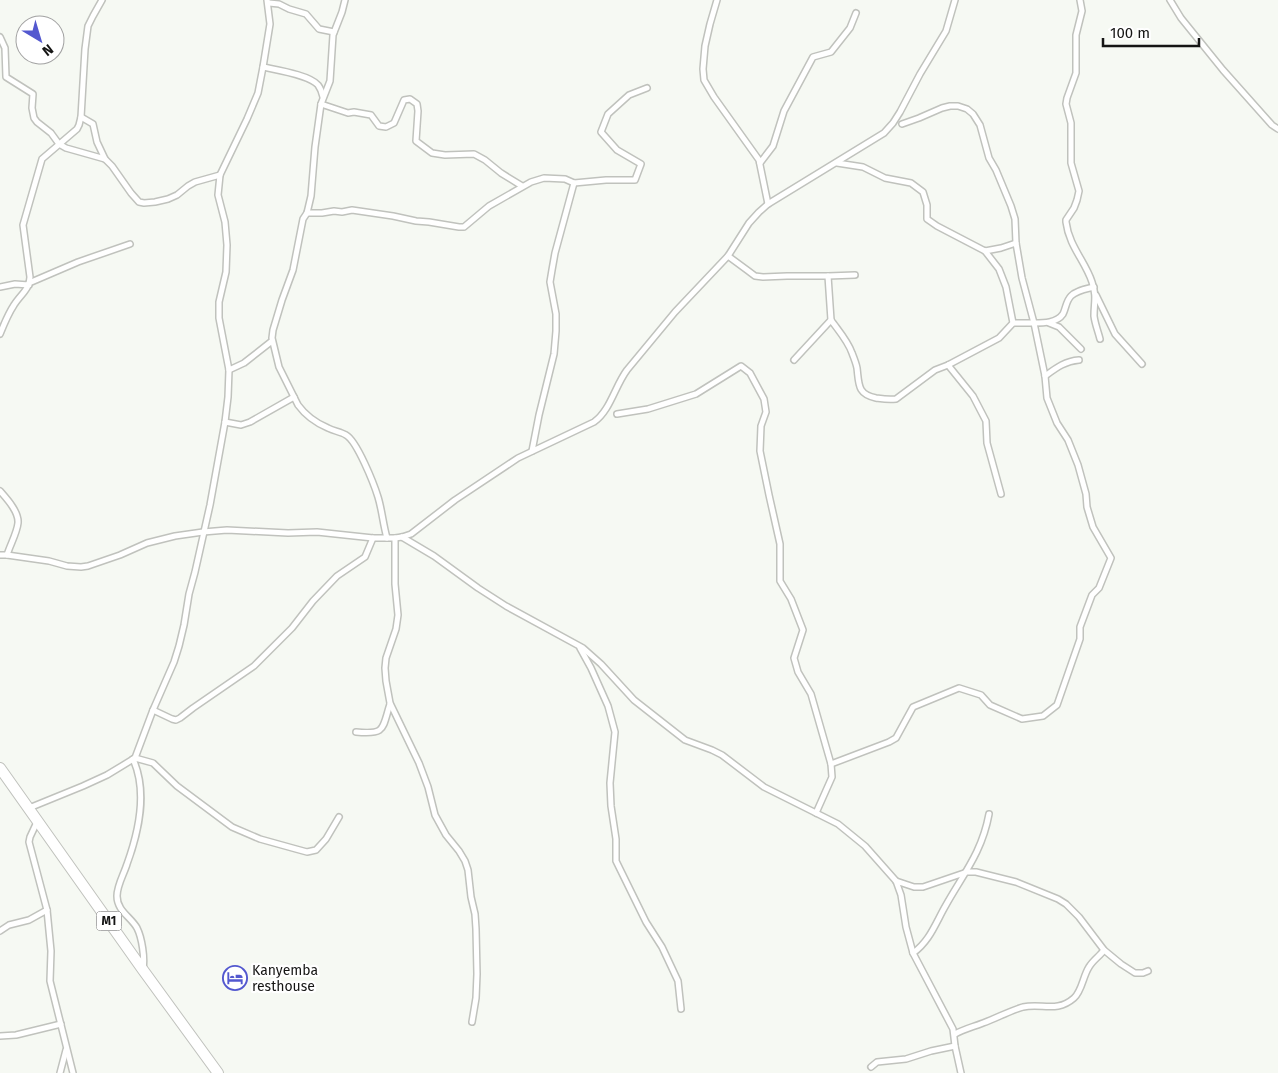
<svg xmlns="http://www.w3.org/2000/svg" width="1278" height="1073" font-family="'Fira Sans',sans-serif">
  <rect width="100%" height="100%" fill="#f6f9f3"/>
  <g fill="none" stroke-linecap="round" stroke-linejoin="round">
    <defs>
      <g id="street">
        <path d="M 345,0 L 342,12 L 333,35 L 330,81 L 321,104 L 315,147 L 311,196 L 307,213 L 303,219 L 293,270 L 282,300 L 273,330 L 272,338 L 279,367 L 298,405 C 306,416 316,423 328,428 C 334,431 341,432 346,435 C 357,441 374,484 378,497 C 382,510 383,524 387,538"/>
        <path d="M 717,0 L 710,24 L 705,46 L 703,69 L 704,80 L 714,97 L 759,160 L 768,204"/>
        <path d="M 1080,0 L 1082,11 L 1076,35 L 1076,73 L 1067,98 L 1066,104 L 1071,123 L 1071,163 L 1079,191 L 1077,200 L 1074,208 L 1066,220 L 1066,222 C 1069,246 1085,261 1092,282 C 1097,297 1094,302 1094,316 C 1095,324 1098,331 1100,339"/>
        <path d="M 1170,0 L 1181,18 L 1223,70 L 1272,125 L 1278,129"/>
        <path d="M 269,3 L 279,4 L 289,9 L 306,14 L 319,29 L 334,32"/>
        <path d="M 0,37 L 5,48 L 6,77 L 33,94 L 32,108 L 34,118 L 37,122 L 51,133 L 59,144 L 66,148 L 105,159 L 112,166 L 131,193 L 139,202 L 144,203 L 155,202 L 168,199 L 177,195 L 188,186 L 195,182 L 220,175"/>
        <path d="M 263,67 C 277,70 310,75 318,85 C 321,89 322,92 323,97"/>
        <path d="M 321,104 L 348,113 L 354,112 L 371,115 L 379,126 L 386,127 L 394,123 L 404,100 L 410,99 L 417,104 L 418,111 L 416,141 L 432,153 L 445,155 L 474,154 L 485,160 L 501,173 L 522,186"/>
        <path d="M 81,117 L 93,124 L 97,142 L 105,159"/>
        <path d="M 902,124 L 919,118 L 942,108 L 950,106 L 958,106 L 967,109 L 973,114 L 980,125 L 989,158 L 996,170 L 1011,206 L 1015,219 L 1016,243 L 1022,278 L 1034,323 C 1043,323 1057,323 1063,314 C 1066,308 1066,301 1071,296 C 1077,290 1086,289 1094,287"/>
        <path d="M 760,163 L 773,146 L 784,111 L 813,57 L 831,52 L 850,28 L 856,13"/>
        <path d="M 837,163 L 863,167 L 885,178 L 911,183 L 923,192 L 927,205 L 927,219 L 937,226 L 985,251 L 1001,248 L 1016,243"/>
        <path d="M 307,213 L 322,213 L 334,211 L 342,212 L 352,210 L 393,216 L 416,221 L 429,222 L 459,227 L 464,227 L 489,206 L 531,182 L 544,178 L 565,179 L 574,183 L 606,180 L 635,180 L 641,164 L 617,150 L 601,132 L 608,114 L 629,95 L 647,88"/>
        <path d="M 728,256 L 747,270 L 755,276 L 763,277 L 787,276 L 828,276 L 855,275"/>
        <path d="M 29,283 L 78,262 L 130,244"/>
        <path d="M 0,287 L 15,284 L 29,285"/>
        <path d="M 1096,295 L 1115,334 L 1142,364"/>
        <path d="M 831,320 C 838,330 848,341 852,353 C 854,358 856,363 857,368 C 859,384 857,394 876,398 C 883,399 888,400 896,399 L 935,370 L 948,365 L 999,338 L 1013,323 L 1006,287 L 999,269 L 985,251"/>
        <path d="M 1049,323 L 1059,327 L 1081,349"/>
        <path d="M 0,334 C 4,324 8,314 14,305 C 20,295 30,289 30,277 L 23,225 L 42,159 L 77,129 L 79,125 L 81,117 L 85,49 L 88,26 L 93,16 L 102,0"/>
        <path d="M 794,360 L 831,320 L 828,276"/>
        <path d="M 948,365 L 973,396 L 986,421 L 987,443 L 1001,494"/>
        <path d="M 229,370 L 244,363 L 272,341"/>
        <path d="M 1045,376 C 1056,368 1065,361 1079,360"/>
        <path d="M 617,414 L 648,409 L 696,394 L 741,366 L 750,373 L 764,399 L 766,412 L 761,426 L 760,451 L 769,495 L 780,544 L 780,581 L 791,599 L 803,630 L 794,658 L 798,672 L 811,694 L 831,764 L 832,777 L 816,813"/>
        <path d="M 225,422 L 241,425 L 250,422 L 294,397"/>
        <path d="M 532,451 L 539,415 L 554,354 L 556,331 L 556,314 L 550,282 L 552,270 L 555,253 L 574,183"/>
        <path d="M 0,491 C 7,499 19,512 18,523 C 17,533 10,545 7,555"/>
        <path d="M 402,537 L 434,556 L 478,588 L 506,606 L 583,648 L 601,664 L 634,700 L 685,740 L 712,750 L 722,755 L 764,787 L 838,824 L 865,846 L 896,881 L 901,895 L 906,927 L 913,953 L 953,1029 L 955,1046 L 961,1073"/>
        <path d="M 395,538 L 395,584 L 398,615 L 396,629 L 386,658 L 385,668 L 386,681 L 390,703 L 419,763 L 428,787 L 435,815 L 446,835 L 459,851 L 465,861 L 468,870 L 471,897 L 475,914 L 476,929 L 477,974 L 476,998 L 472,1022"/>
        <path d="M 0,555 L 7,555 L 49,561 L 67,566 L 81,567 L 88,566 L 120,555 L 147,543 L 175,536 L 203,532 L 227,530 L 288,533 L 317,532 L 373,538 L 395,538 L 402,537 L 411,534 L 455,500 L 518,458 L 594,422 C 610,411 615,386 627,370 L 675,312 L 728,256 L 749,223 L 759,212 L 768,204 L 884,133 L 893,123 L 900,112 L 920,74 L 946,31 L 955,0"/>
        <path d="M 580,648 L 591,668 L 608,706 L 615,732 L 610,783 L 611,806 L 616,839 L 616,861 L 646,922 L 662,947 L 678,981 L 681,1009"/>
        <path d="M 153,710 L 172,719 L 176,720 L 180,718 L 193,708 L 254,666 L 292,628 L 313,601 L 337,576 L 365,557 L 373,538"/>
        <path d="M 356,732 C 386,735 382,729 390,704"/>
        <path d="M 135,758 L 153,763 L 177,786 L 232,827 L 260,839 L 296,849 L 307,852 L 316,850 L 326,839 L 339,817"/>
        <path d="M 133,759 C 148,792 139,831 127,864 C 124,874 117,885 117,896 C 117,911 131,917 137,928 C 142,938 145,958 143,969"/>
        <path d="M 831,764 L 889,742 L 896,738 L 913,707 L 959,688 L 981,695 L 990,705 L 1022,719 L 1043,716 L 1057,705 L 1080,639 L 1080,627 L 1092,595 L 1099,588 L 1111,558 L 1093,527 L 1087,507 L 1086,494 L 1078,465 L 1068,440 L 1057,423 L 1047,398 L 1045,376 L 1034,323 L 1013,323"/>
        <path d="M 29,808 L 83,786 L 107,775 L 135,758 L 153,710 L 174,662 L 179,646 L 184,625 L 189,594 L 195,572 L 210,505 L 225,422 L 228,397 L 229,370 L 219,318 L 219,302 L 226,272 L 227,245 L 225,222 L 218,195 L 220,175 L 247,119 L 258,93 L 263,67 L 270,24 L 267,0"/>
        <path d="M 37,822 L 30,837 L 29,842 L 47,910 L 51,951 L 50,981 L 73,1073"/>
        <path d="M 896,881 L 914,887 L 923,887 L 967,872 L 976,872 L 1016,882 L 1058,899 L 1066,904 L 1079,917 L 1104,950 L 1121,964 L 1135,973 L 1143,973 L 1148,971"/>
        <path d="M 0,931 L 9,925 L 29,920 L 47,910"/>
        <path d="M 913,953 C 930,941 936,922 946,905 C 964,873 982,852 989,814"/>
        <path d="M 955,1034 C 964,1029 973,1027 983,1023 C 997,1018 1009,1011 1023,1007 C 1042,1003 1057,1013 1074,998 C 1082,991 1083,976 1089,967 C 1093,960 1100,956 1104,950"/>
        <path d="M 0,1036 L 16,1035 L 61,1024"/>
        <path d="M 871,1067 L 877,1062 L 906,1059 L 931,1051 L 955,1046"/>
        <path d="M 60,1073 L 66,1050"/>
      </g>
      <path id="highway" d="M 0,768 L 143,970 L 218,1073"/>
    </defs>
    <use href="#street" stroke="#c0c2bd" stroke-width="8"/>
    <use href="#highway" stroke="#c0c2bd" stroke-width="12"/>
    <use href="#street" stroke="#fff" stroke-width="5"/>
    <use href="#highway" stroke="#fff" stroke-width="10"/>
  </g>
  <defs>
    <symbol id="hotel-ring" viewBox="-11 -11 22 22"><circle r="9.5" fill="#fff" stroke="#5358cf" stroke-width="1.5"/><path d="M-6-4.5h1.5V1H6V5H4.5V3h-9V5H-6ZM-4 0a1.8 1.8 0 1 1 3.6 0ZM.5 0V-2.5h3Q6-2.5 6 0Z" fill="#5358cf"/></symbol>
  </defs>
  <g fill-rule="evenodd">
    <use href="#hotel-ring" x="221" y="964" width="28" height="28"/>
  </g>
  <g text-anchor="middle" stroke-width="4.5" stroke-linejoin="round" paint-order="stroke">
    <rect fill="#fff" stroke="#5b5b5a" stroke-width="1" x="96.5" y="911.5" width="25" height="19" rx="4"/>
    <g font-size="12" font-weight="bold" fill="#151514">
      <text x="109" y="925">M1</text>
    </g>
    <g font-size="14" fill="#151514" stroke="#fff" text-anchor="start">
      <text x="252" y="975">Kanyemba<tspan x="252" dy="16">resthouse</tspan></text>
    </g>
  </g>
  <g transform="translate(40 40) rotate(142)"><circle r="24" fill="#ffffff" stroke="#a1a1a1"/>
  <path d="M0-4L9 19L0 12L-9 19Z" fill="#5358cf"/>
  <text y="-8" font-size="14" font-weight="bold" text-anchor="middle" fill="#151514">N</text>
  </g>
  <path d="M1103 38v8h96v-8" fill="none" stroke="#151514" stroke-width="2.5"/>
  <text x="1110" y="38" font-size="15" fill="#151514" stroke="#ffffff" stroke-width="4" paint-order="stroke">100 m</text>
</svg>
